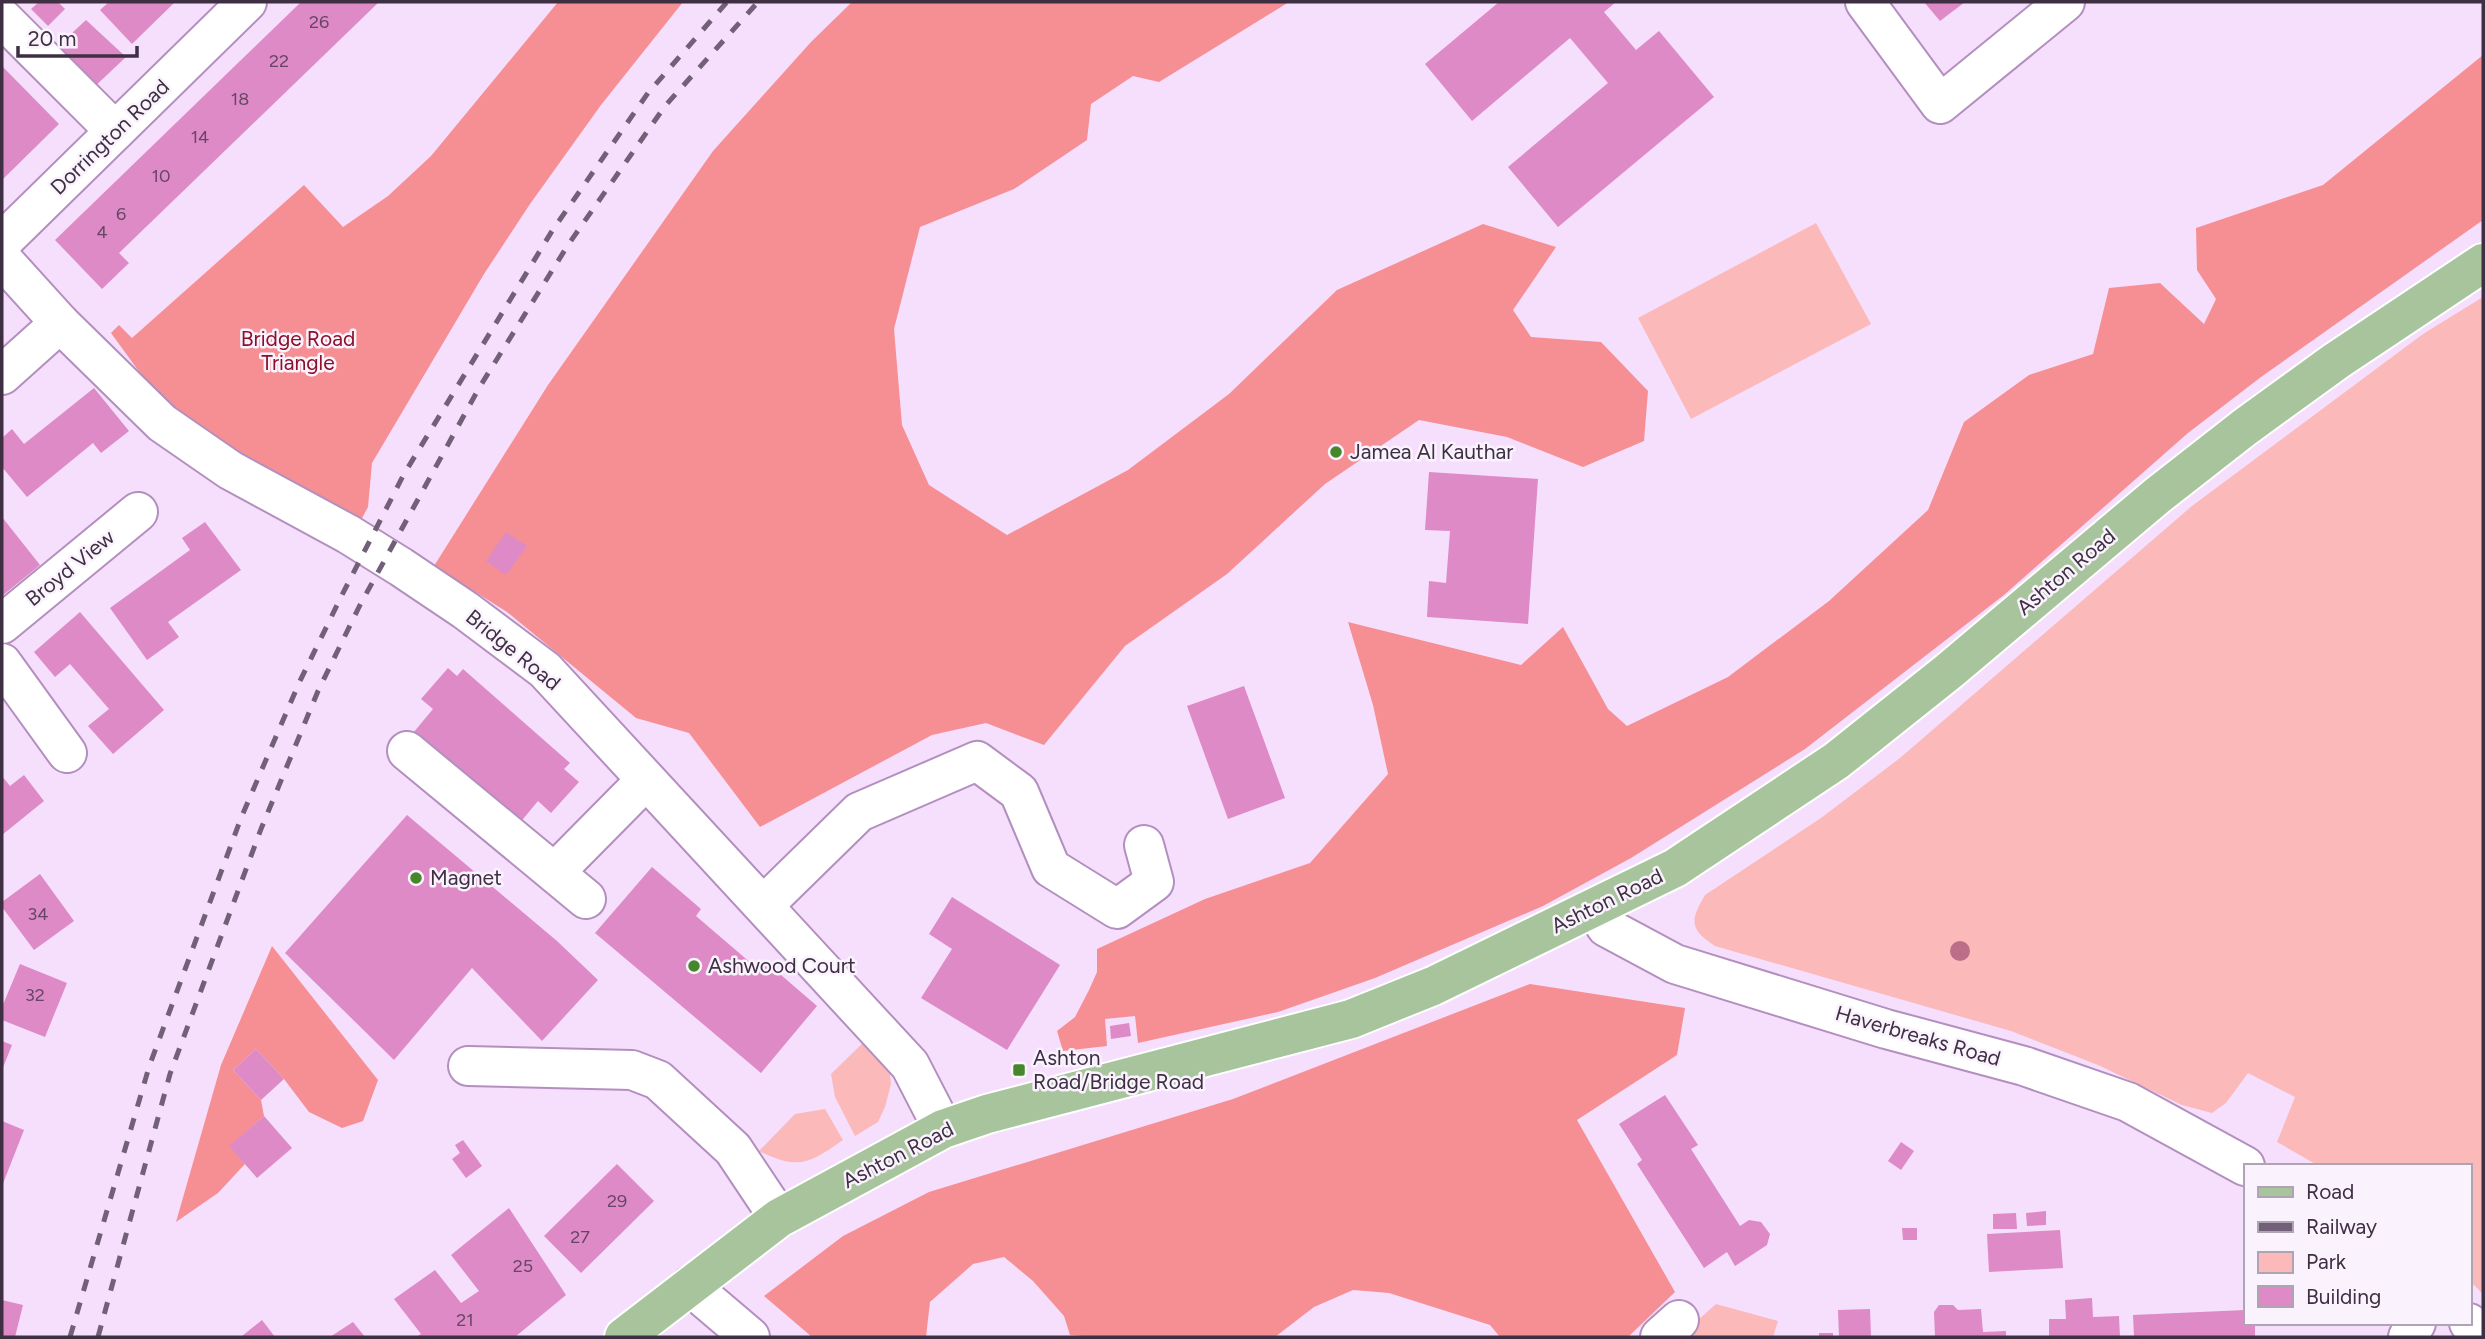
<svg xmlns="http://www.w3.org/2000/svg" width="2485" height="1339" font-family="Figtree,sans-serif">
  <rect width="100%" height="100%" fill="#f6dffd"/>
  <g fill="#fbb9ba">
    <path d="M 1816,223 L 1871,324 L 1691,419 L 1638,318 Z"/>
    <path d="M 2483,297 L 2483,1294 L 2469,1280 L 2469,1166 L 2319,1166 L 2277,1142 L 2295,1097 L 2248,1073 L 2226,1103 L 2212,1113 L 2182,1105 L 2098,1065 L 2011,1031 L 1715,946 C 1689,929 1690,921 1705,895 L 1821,818 L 1900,758 L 2192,506 L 2423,334 Z"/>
    <path d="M 870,1036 L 888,1057 L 891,1084 L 885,1107 L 878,1122 L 855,1136 L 835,1097 L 831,1074 Z"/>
    <path d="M 825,1109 L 843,1140 C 809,1164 798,1170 759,1151 L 795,1114 Z"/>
    <path d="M 1716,1304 L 1778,1321 L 1773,1337 L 1679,1337 Z"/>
  </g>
  <g fill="#f68f93">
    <path d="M 558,2 L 683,2 L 601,105 L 530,204 L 484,274 L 372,463 L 368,507 L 361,520 L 194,431 L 151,388 L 111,333 L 119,325 L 132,338 L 304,185 L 343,227 L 388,196 L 431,156 Z"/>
    <path d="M 852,2 L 1289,2 L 1159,82 L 1133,76 L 1091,104 L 1087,140 L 1014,189 L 920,227 L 894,329 L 902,425 L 929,485 L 1007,535 L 1128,470 L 1229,394 L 1337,290 L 1483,224 L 1556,247 L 1513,310 L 1531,337 L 1601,342 L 1648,391 L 1644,441 L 1583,467 L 1507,437 L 1419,420 L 1325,484 L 1227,574 L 1125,646 L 1044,745 L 986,723 L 932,735 L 760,827 L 689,733 L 636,718 L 507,612 L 434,566 L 548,385 L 713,151 L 811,42 Z"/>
    <path d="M 2483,55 L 2483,220 L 2261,377 L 2188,433 L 2004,595 L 1805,749 L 1631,858 L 1543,906 L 1375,978 L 1278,1012 L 1138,1043 L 1135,1016 L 1105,1019 L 1107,1046 L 1063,1051 L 1057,1031 L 1075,1017 L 1089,990 L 1097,972 L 1097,949 L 1205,899 L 1310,863 L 1388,774 L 1373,705 L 1348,622 L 1521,665 L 1563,627 L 1608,709 L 1627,726 L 1728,677 L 1829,601 L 1928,510 L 1964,422 L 2029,375 L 2093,354 L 2109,288 L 2160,283 L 2204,324 L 2216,299 L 2197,270 L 2196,228 L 2323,185 Z"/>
    <path d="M 272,946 L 378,1080 L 363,1121 L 342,1128 L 309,1112 L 284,1079 L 256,1049 L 233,1070 L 261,1100 L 264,1116 L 230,1146 L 245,1164 L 218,1193 L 176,1222 L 221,1065 Z"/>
    <path d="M 1530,984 L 1685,1008 L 1677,1055 L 1577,1120 L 1675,1292 L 1628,1337 L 1500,1337 L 1490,1325 L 1389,1293 L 1353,1290 L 1314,1307 L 1275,1337 L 1095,1337 L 1070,1335 L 1064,1316 L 1033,1281 L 1004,1257 L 973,1264 L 930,1302 L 926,1337 L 812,1337 L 764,1296 L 843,1236 L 929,1192 L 1233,1099 Z"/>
  </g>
  <g fill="#dd8ac6">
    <path d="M 39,2 L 58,2 L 65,9 L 48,26 L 31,9 Z"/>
    <path d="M 109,2 L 175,2 L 132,44 L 100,10 Z"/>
    <path d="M 301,2 L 379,2 L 119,253 L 129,263 L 102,289 L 55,240 Z"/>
    <path d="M 1499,2 L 1616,2 L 1604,12 L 1636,50 L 1659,31 L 1714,97 L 1558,227 L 1508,167 L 1608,83 L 1570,38 L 1472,121 L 1425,64 Z"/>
    <path d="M 1924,2 L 1965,2 L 1940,21 Z"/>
    <path d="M 86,20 L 126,57 L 91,90 L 75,73 L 80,68 L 58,46 Z"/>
    <path d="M 2,66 L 59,124 L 2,180 Z"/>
    <path d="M 94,388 L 129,431 L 101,453 L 93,443 L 27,497 L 2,467 L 2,438 L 12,429 L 24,444 Z"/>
    <path d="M 1429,472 L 1538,479 L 1528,624 L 1427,617 L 1429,581 L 1446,583 L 1450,531 L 1425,530 Z"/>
    <path d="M 2,517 L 40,565 L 2,596 Z"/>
    <path d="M 205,522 L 241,570 L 168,622 L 179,637 L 147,660 L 110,608 L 190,550 L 182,538 Z"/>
    <path d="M 506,532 L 527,546 L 506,575 L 486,561 Z"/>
    <path d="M 80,612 L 164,710 L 113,754 L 88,726 L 109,709 L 70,664 L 55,677 L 34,652 Z"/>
    <path d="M 448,668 L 457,676 L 463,669 L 570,763 L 564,769 L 579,782 L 551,813 L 538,801 L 518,825 L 413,733 L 433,709 L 421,699 Z"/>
    <path d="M 1244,686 L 1285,798 L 1228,819 L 1187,706 Z"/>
    <path d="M 24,775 L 44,801 L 2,835 L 2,776 L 10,786 Z"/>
    <path d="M 407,815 L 557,941 L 598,980 L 542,1041 L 472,968 L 394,1060 L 285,953 Z"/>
    <path d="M 652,867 L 701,909 L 696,916 L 759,970 L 766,962 L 817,1006 L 761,1073 L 595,933 Z"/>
    <path d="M 40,874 L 74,921 L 34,950 L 2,907 L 2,902 Z"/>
    <path d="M 952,897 L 1060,965 L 1007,1050 L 921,998 L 952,949 L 929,934 Z"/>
    <path d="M 20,964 L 67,983 L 45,1037 L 2,1020 L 2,1007 Z"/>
    <path d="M 1129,1023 L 1131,1036 L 1111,1039 L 1110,1026 Z"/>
    <path d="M 2,1041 L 12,1045 L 2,1070 Z"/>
    <path d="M 256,1049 L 284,1079 L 261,1100 L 233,1070 Z"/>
    <path d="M 1665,1095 L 1698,1145 L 1691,1149 L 1740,1226 L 1749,1220 L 1761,1222 L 1770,1234 L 1767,1245 L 1735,1266 L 1727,1252 L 1704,1268 L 1637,1164 L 1642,1160 L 1619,1124 Z"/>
    <path d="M 264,1116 L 292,1148 L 257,1178 L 229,1146 Z"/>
    <path d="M 2,1121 L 24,1130 L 2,1186 Z"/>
    <path d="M 463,1140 L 482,1166 L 466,1178 L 452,1159 L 460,1153 L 455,1145 Z"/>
    <path d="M 1901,1142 L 1914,1151 L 1901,1170 L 1888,1161 Z"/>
    <path d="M 617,1164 L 654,1201 L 581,1273 L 544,1236 Z"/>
    <path d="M 509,1208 L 566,1295 L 515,1337 L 416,1337 L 421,1334 L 394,1299 L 435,1270 L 461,1303 L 479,1291 L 451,1255 Z"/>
    <path d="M 2046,1211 L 2046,1225 L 2027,1226 L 2026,1213 Z"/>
    <path d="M 2016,1213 L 2017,1229 L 1993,1229 L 1993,1214 Z"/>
    <path d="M 1902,1228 L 1917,1228 L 1917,1240 L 1903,1240 Z"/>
    <path d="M 2060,1230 L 2063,1268 L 1989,1272 L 1987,1234 Z"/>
    <path d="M 2092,1298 L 2093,1317 L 2119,1316 L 2120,1337 L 2049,1337 L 2049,1319 L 2066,1319 L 2065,1300 Z"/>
    <path d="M 2,1300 L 23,1305 L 15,1337 L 2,1337 Z"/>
    <path d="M 1939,1305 L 1953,1305 L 1958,1310 L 1981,1309 L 1983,1332 L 2006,1331 L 2006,1337 L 1935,1337 L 1934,1312 Z"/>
    <path d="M 1870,1309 L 1871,1337 L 1839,1337 L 1838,1310 Z"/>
    <path d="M 2245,1310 L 2245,1323 L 2255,1323 L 2255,1337 L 2134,1337 L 2133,1315 Z"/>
    <path d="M 262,1320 L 275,1337 L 243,1337 L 242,1336 Z"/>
    <path d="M 353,1322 L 365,1337 L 330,1337 L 333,1335 Z"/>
    <rect x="1819" y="1333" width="14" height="4"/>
  </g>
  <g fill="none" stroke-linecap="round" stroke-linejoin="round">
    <defs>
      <g id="minor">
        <path d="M 1865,2 L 1940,104 L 2065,2"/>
        <path d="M 2,18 L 115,131"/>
        <path d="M 2,242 L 247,2"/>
        <path d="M 2,259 L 60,323 L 162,423 L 230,470 L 348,534 L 401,567 L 465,610 L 545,670 L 910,1065 L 943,1129"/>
        <path d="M 2,375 L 60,323"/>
        <path d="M 2,624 L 138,512"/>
        <path d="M 2,663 L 67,753"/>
        <path d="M 407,751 L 586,899"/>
        <path d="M 555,872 L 646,780"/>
        <path d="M 764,905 L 859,812 L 977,761 L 1019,792 L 1051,868 L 1117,909 L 1154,882 L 1144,845"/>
        <path d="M 1595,908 L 1606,927 L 1675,964 L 1886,1029 L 2024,1066 L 2128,1102 L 2245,1166"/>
        <path d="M 468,1066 L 632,1070 L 658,1080 L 733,1149 L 779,1218"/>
        <path d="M 690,1286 L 750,1337"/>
        <path d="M 2469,1323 L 2483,1337"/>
        <path d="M 1660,1337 L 1679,1320"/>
        <path d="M 2408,1337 L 2416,1323"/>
      </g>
      <path id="major" d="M 624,1337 L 779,1218 L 943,1129 L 987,1114 L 1351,1019 L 1433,986 L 1675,868 L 1836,761 L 1949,671 L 2158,495 L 2245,427 L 2336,361 L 2483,263"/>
    </defs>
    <use href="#minor" stroke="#b38fbf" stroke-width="42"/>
    <use href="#major" stroke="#fff" stroke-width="42"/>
    <use href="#minor" stroke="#fff" stroke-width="38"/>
    <use href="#major" stroke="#a7c49d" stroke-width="38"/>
    <g stroke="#716077" stroke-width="5" stroke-dasharray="12 12" stroke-linecap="butt">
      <path d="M 70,1337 L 149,1067 L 241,818 L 299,683 L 342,595 L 404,474 L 552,231 L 648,93 L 727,2"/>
      <path d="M 98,1337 L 170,1074 L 261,829 L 318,691 L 360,605 L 479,388 L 568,245 L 665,106 L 758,2"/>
    </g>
  </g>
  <circle fill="#bc6d88" cx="1960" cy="951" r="10"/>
  <g fill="#45872a" stroke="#faf2fd" stroke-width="2.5">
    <circle cx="1336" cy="452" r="7"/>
    <circle cx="416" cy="878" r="7"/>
    <circle cx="694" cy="966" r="7"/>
    <rect x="1012" y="1063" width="14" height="14" rx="3.5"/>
  </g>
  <g text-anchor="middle" stroke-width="5" stroke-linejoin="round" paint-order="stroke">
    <g font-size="18" fill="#664664">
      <text x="319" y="28">26</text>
      <text x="279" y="67">22</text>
      <text x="240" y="105">18</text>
      <text x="200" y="143">14</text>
      <text x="161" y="182">10</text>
      <text x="121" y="220">6</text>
      <text x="102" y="238">4</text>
      <text x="38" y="920">34</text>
      <text x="35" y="1001">32</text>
      <text x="617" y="1207">29</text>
      <text x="580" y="1243">27</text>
      <text x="523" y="1272">25</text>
      <text x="465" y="1326">21</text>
    </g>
    <g font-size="21" fill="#3e2f43" stroke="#faf2fd">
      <text transform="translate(110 137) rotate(-44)" y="7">Dorrington Road</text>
      <text transform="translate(70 568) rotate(-39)" y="7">Broyd View</text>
      <text transform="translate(2066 572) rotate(-40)" y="7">Ashton Road</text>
      <text transform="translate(513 650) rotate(39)" y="7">Bridge Road</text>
      <text transform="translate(1607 901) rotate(-26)" y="7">Ashton Road</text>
      <text transform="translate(1918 1036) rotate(16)" y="7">Haverbreaks Road</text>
      <text transform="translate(898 1155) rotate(-27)" y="7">Ashton Road</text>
    </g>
    <g font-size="21" fill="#8c1029" stroke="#faf2fd">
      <text x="298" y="346">Bridge Road<tspan x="298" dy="24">Triangle</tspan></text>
    </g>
    <g font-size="21" fill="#3e2f43" stroke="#faf2fd" text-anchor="start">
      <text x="1350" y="459">Jamea Al Kauthar</text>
      <text x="430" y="885">Magnet</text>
      <text x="708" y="973">Ashwood Court</text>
      <text x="1033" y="1065">Ashton<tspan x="1033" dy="24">Road/Bridge Road</tspan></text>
    </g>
  </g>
  <rect width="2485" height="1339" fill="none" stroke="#3e2f43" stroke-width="7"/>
  <rect x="2244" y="1164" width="228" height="161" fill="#faf2fd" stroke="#afa4b3" stroke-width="2"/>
  <rect x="2258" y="1187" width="35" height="10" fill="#a7c49d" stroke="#afa4b3" stroke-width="2"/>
  <text x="2306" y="1199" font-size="21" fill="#3e2f43">Road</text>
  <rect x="2258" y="1222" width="35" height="10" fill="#716077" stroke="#afa4b3" stroke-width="2"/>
  <text x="2306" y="1234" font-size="21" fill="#3e2f43">Railway</text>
  <rect x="2258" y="1252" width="35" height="21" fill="#fbb9ba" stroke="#afa4b3" stroke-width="2"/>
  <text x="2306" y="1269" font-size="21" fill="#3e2f43">Park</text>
  <rect x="2258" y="1286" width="35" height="21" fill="#dd8ac6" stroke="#afa4b3" stroke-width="2"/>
  <text x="2306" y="1304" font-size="21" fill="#3e2f43">Building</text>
  <path d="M18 46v10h119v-10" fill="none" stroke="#3e2f43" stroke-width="3.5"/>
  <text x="28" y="46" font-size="21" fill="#3e2f43" stroke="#faf2fd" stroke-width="5" paint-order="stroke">20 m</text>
</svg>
